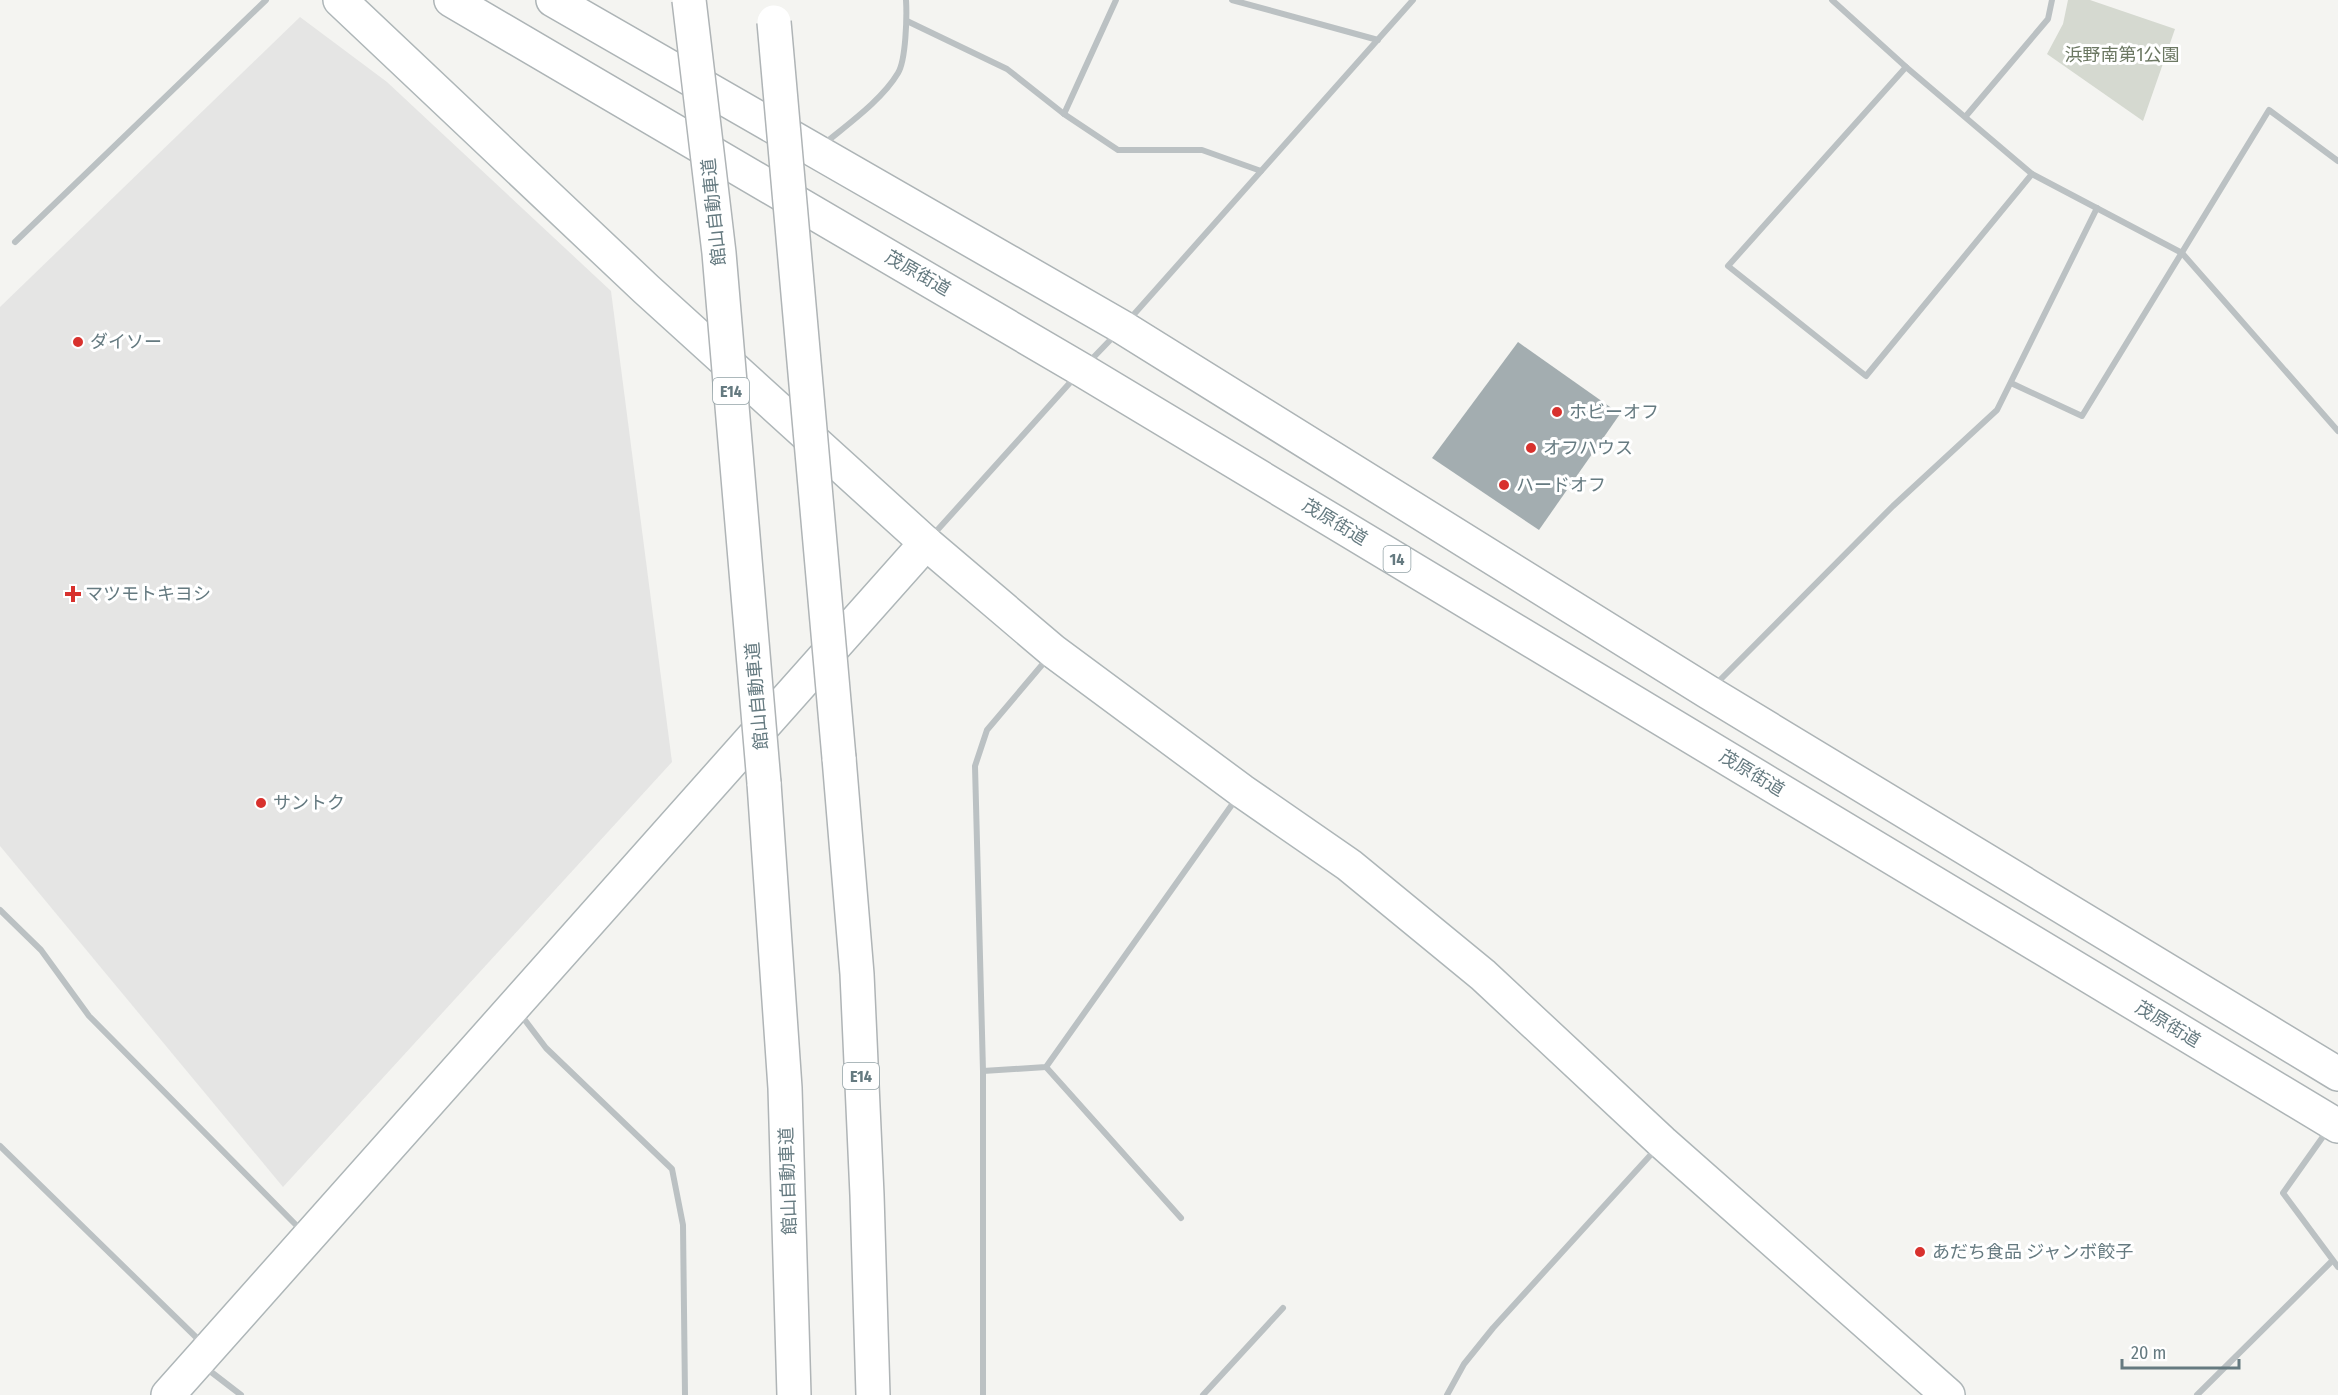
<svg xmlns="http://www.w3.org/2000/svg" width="2338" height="1395" font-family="'Fira Sans Condensed','Noto Sans JP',sans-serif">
  <rect width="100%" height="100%" fill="#f4f4f1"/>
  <path fill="#e5e5e4" d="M 300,17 L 387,82 L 611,291 L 672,762 L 283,1187 L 0,846 L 0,307 Z"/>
  <path fill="#d5d9d0" d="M 2068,0 L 2090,0 L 2175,29 L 2143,121 L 2047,54 L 2063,24 Z"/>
  <path fill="#a3adb0" d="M 1518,342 L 1620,414 L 1539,530 L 1432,458 Z"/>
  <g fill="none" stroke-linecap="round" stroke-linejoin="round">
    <defs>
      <g id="secondary">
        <path d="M 340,0 L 646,289 L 926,543 L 1053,651 L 1242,791 L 1349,865 L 1483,975 L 1662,1142 L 1948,1395"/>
        <path d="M 168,1395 L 926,543"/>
      </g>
      <g id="primary">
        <path d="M 451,0 L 1082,370 L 2338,1126"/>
        <path d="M 553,0 L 1122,327 L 1708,692 L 2338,1074"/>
      </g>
      <g id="highway">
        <path d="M 839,758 L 857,974 L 867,1195 L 873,1395"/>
        <path d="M 764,783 L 785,1088 L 794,1395"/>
      </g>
    </defs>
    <use href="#secondary" stroke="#aeb6b8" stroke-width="36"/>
    <use href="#primary" stroke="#adb4b6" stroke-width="36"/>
    <use href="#highway" stroke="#afb4b6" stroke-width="36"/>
    <g stroke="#bbc1c3" stroke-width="6">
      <path d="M 1232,0 L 1378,40"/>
      <path d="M 1832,0 L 1906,67 L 2032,174 L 2182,253 L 2338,431"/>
      <path d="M 907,21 L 1007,69 L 1064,114 L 1118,150 L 1202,150 L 1261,171"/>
      <path d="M 1906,67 L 1728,266 L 1866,376 L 2032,174"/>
      <path d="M 1064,114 L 1116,0"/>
      <path d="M 1966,116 L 2048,19 L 2052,0"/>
      <path d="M 824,144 C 848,124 882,100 898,73 C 906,60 907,16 906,0"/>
      <path d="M 15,242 L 266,0"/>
      <path d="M 1128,321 L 1413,0"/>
      <path d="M 1089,362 L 1115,335"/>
      <path d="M 2011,383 L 2082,416 L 2269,110 L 2338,161"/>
      <path d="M 932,536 L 1076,376"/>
      <path d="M 1715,685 L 1893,506 L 1997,410 L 2097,208"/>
      <path d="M 0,910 L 41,950 L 89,1016 L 302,1231"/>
      <path d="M 521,1015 L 546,1048 L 672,1169 L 683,1225 L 685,1395"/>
      <path d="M 1046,1067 L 1181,1218"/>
      <path d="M 983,1071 L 1046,1067 L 1236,799"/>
      <path d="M 2327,1131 L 2283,1193 L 2338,1267"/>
      <path d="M 0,1146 L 201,1342"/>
      <path d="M 206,1368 L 241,1395"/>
      <path d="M 983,1395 L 983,1071 L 975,766 L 987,730 L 1047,659"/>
      <path d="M 1203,1395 L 1283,1308"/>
      <path d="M 1447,1395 L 1464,1364 L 1493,1328 L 1656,1149"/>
      <path d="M 2197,1395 L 2332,1261"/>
    </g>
    <use href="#secondary" stroke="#fff" stroke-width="33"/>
    <use href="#primary" stroke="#fff" stroke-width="33"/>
    <use href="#highway" stroke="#fff" stroke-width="33"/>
    <defs>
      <g id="highway-bridge">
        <path d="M 689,0 L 719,253 L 764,783"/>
        <path d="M 774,22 L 839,758"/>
      </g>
    </defs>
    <use href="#highway-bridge" stroke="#afb4b6" stroke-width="36" stroke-linecap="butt"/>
    <use href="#highway-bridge" stroke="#fff" stroke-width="33"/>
  </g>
  <g fill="#d8312d" stroke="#fff" stroke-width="2">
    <circle cx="78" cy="342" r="6"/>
    <circle cx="1557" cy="412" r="6"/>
    <circle cx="1531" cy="448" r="6"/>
    <circle cx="1504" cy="485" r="6"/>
    <path d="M70 585h6v6h6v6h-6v6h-6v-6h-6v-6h6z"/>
    <circle cx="261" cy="803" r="6"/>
    <circle cx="1920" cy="1252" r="6"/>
  </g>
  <g text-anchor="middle" stroke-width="6" stroke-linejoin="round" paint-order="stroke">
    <g fill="#fff" stroke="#93a2a6" stroke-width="1.5">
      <rect x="713" y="378" width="36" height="26" rx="4.5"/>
      <rect x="1383.5" y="546" width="27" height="26" rx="4.5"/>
      <rect x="843" y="1063" width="36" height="26" rx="4.5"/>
    </g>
    <g font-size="16" font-weight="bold" fill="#657a80">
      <text x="731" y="397">E14</text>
      <text x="1397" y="565">14</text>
      <text x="861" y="1082">E14</text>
    </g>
    <g font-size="18" fill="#6c7863" stroke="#fff">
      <text x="2122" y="61">浜野南第1公園</text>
    </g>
    <g font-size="18" fill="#657a80" stroke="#fff">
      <text transform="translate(714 212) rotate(-96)" y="6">館山自動車道</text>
      <text transform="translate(918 273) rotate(30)" y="6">茂原街道</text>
      <text transform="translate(1335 522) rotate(31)" y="6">茂原街道</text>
      <text transform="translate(757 696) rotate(-95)" y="6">館山自動車道</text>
      <text transform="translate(1752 773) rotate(31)" y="6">茂原街道</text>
      <text transform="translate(2168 1024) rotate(31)" y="6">茂原街道</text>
      <text transform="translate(788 1181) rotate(-92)" y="6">館山自動車道</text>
    </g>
    <g font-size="18" fill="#657a80" stroke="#fff" text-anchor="start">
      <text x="90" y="348">ダイソー</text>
      <text x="1569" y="418">ホビーオフ</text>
      <text x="1543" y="454">オフハウス</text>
      <text x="1516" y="491">ハードオフ</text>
      <text x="85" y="600">マツモトキヨシ</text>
      <text x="273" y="809">サントク</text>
      <text x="1932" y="1258">あだち食品 ジャンボ餃子</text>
    </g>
  </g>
  <path d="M2122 1359v9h117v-9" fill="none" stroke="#657a80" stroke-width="3"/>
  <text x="2131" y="1359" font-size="18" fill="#657a80" stroke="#ffffff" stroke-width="4.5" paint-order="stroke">20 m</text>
</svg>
